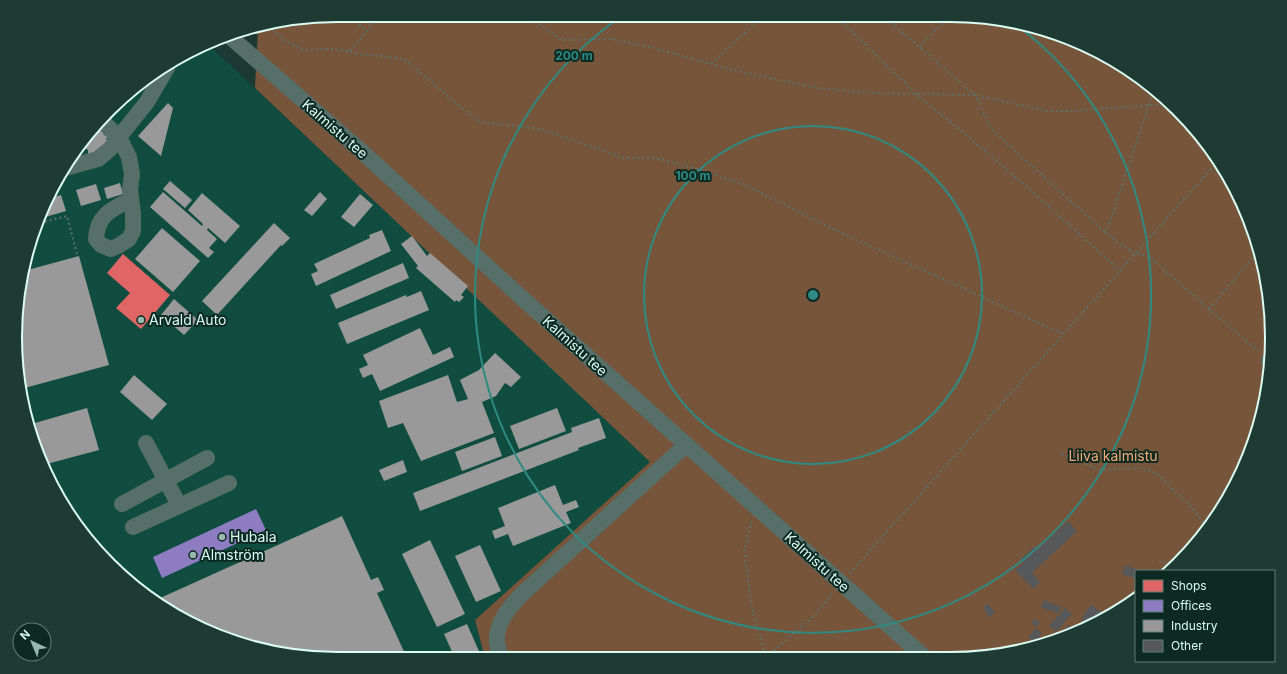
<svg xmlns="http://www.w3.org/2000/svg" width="1287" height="674" font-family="Inter,sans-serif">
  <rect width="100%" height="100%" fill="#1d3933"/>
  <path fill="#104d40" d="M 209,45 L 651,462 L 475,620 L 485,658 L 316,658 L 254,648 L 194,626 L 109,565 L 48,479 L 26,420 L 16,358 L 26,254 L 69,158 L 141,82 Z"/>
  <path fill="#77553a" d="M 337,15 L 971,16 L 1034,26 L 1093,48 L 1146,82 L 1192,125 L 1229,176 L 1255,234 L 1269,295 L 1271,358 L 1261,421 L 1239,480 L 1192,549 L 1167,571 L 1136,571 L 1136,599 L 1129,605 L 1073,635 L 992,656 L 485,658 L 475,620 L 650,462 L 255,88 L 258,28 Z"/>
  <path fill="#e06666" d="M 123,254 L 170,295 L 141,329 L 116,308 L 130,293 L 107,273 Z"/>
  <path fill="#8e7cc3" d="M 256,509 L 266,530 L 162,578 L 153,557 Z"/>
  <g fill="#999">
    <path d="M 168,103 L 173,108 L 161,156 L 138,136 Z"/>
    <path d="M 99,127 L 105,132 L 103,134 L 108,137 L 106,139 L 108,140 L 96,155 L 88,155 L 88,150 L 82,145 Z"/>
    <path d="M 170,181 L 192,200 L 185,208 L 163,189 Z"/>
    <path d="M 120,183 L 123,194 L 107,199 L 104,188 Z"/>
    <path d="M 96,184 L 101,200 L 81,206 L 76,190 Z"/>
    <path d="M 163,192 L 202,226 L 203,224 L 188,210 L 202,193 L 240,226 L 225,243 L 208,228 L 207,230 L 217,239 L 209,248 L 214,252 L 208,258 L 150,207 Z"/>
    <path d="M 320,192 L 327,199 L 312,216 L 304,210 Z"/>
    <path d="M 360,194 L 373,205 L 354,227 L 341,217 Z"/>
    <path d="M 61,195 L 66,211 L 42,218 L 51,198 Z"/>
    <path d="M 274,223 L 290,238 L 282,246 L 281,245 L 217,315 L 202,301 Z"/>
    <path d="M 162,228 L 200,261 L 173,292 L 135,259 Z"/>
    <path d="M 382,230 L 391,251 L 316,286 L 311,274 L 318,271 L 314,264 L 370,238 L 369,235 Z"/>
    <path d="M 412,236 L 427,256 L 430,253 L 468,286 L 461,295 L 464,297 L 459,302 L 456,300 L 455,302 L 416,268 L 418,266 L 401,244 Z"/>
    <path d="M 79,256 L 109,365 L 21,389 L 16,358 L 24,271 Z"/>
    <path d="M 403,263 L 409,278 L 336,309 L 330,295 Z"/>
    <path d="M 421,291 L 429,310 L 347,344 L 338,323 L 406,295 L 407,297 Z"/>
    <path d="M 174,299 L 198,320 L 184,335 L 161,315 Z"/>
    <path d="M 420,328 L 433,355 L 450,347 L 454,357 L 380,391 L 372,374 L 363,378 L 359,369 L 368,365 L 363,355 Z"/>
    <path d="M 495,353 L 521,377 L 511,387 L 505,383 L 496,396 L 482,402 L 494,433 L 421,461 L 403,423 L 388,428 L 379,401 L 448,375 L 457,402 L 468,399 L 460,380 L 479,370 Z"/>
    <path d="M 134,375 L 167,404 L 152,420 L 120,392 Z"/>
    <path d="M 87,408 L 99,450 L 43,465 L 28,425 Z"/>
    <path d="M 557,408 L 566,431 L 519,449 L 510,426 Z"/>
    <path d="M 599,418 L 606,438 L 578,448 L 579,450 L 420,511 L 413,493 L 572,432 L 571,428 Z"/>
    <path d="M 495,437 L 502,456 L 462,471 L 455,452 Z"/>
    <path d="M 403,460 L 407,472 L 384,481 L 379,470 Z"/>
    <path d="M 555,485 L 563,505 L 576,500 L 579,507 L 566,512 L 571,523 L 513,546 L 508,534 L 495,539 L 492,531 L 505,526 L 498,508 Z"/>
    <path d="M 342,516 L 371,580 L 378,577 L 384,590 L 377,593 L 407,658 L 316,658 L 254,648 L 194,626 L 158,599 Z"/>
    <path d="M 430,540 L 465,614 L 437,627 L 402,554 Z"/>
    <path d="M 480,545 L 501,591 L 476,602 L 455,556 Z"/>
    <path d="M 467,624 L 482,658 L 455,658 L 444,634 Z"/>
  </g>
  <g fill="#565859">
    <path d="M 1068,521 L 1077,531 L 1032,573 L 1040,582 L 1033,589 L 1015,570 L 1023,563 L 1020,560 L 1035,546 L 1038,549 Z"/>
    <path d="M 1125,565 L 1140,571 L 1136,571 L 1136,579 L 1122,574 Z"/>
    <path d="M 1044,600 L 1061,607 L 1058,614 L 1041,607 Z"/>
    <path d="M 988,604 L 995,613 L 989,617 L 983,607 Z"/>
    <path d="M 1091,605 L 1107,616 L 1091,625 L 1081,619 Z"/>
    <path d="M 1065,608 L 1072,614 L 1056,632 L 1049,626 Z"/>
    <path d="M 1035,619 L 1040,623 L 1036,627 L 1031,623 Z"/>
    <path d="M 1068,625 L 1077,632 L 1061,638 L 1059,637 Z"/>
    <path d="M 1036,628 L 1042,633 L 1038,638 L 1043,643 L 1036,645 L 1028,637 Z"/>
  </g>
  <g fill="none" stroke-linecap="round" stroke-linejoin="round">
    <g stroke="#5a706b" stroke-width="2" stroke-dasharray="2 3" stroke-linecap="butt">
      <path d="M 347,15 L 367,31"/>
      <path d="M 521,15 L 544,27 L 561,40 L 612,39 L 654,48 L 732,70 L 817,88 L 867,93 L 975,95 L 1047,111 L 1069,111 L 1170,104"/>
      <path d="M 836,16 L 916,94 L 952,123 L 1028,188 L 1119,270"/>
      <path d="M 883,16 L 975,95 L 992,130 L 1106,233"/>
      <path d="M 269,26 L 285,41 L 303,50 L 327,49 L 350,51 L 357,54 L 381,56 L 404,59 L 462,108 L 481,122 L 540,129 L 624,158 L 651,158 L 660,159 L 698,169 L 747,186 L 833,229 L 1063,334"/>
      <path d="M 920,46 L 950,16"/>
      <path d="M 350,51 L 367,31 L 378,15"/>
      <path d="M 711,64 L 764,15"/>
      <path d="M 1154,89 L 1106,233 L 1122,246 L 1135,253 L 1150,257 L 1212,312 L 1259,351"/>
      <path d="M 1214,164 L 1231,180"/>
      <path d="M 40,223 L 67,216 L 77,254"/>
      <path d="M 1209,309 L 1259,250"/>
      <path d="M 1062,454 L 1100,470 L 1139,468 L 1157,473 L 1173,490 L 1190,505 L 1207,527"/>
      <path d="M 752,521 L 744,551 L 753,613 L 762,642 L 765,657"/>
      <path d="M 1159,562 L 1177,563"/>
      <path d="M 850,573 L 1218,161"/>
      <path d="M 513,655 L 521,658"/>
      <path d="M 766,657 L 815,615 L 833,593"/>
    </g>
    <g stroke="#576f69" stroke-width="16">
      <path d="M 228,35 L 359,149 L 522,298 L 923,656"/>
      <path d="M 65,168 L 98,159 L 110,149 L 119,137 L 103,122"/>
      <path d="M 130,200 C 111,209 97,216 96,239 L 101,245 L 111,249 L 118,246 L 129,239 L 133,231 L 133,213 L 130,190 L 132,174 L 129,157 L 119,137 L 147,102 L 167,68"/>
      <path d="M 1269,360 L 1271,363"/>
      <path d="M 146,443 L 179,505"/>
      <path d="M 122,504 L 207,458"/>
      <path d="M 133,527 L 229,483"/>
      <path d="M 501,658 C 500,653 498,648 497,643 C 495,623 510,607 522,594 L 686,445"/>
    </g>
  </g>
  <g fill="none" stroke="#2e8a82" stroke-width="2">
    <circle cx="813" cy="295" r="169"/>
    <path d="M1014 23A338 338 0 1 1 622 16"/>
  </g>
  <g fill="#98b8af" stroke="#0c2922" stroke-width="1.5">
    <circle cx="141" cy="320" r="4"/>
    <circle cx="222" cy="537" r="4"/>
    <circle cx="193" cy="555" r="4"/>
  </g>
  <g text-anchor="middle" stroke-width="4" stroke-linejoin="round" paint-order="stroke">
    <g font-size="14" fill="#dbfcf2" stroke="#0c2922">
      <text transform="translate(335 129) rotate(41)" y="5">Kalmistu tee</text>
      <text transform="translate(575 346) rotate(42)" y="5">Kalmistu tee</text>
      <text transform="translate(817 562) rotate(42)" y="5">Kalmistu tee</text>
    </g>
    <g font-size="14" fill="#dbfcf2" stroke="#0c2922" text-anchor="start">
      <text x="149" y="325">Arvald Auto</text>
      <text x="230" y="542">Hubala</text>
      <text x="201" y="560">Almström</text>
    </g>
    <g font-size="14" fill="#f7ab78" stroke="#0c2922">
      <text x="1113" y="461">Liiva kalmistu</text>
    </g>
  </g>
  <path d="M0 0H1287V674H0ZM337 22H950A315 315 0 0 1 1265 337V337A315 315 0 0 1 950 652H337A315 315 0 0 1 22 337V337A315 315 0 0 1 337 22Z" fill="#1d3a33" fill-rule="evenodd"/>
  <path fill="none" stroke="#dbfcf2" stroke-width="2" d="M337 22H950A315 315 0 0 1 1265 337V337A315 315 0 0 1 950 652H337A315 315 0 0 1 22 337V337A315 315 0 0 1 337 22Z"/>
  <circle cx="813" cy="295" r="6" fill="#2e8a82" stroke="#0c2922" stroke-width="2"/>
  <g font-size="12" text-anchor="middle" font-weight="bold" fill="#2e8a82" stroke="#0c2922" stroke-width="4" stroke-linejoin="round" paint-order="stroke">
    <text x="574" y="60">200 m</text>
    <text x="693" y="180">100 m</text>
  </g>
  <rect x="1135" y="570" width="140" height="92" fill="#0c2922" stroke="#5f7d75"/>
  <rect x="1143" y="580" width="20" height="12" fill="#e06666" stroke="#5f7d75"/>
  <text x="1171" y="590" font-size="12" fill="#dbfcf2">Shops</text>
  <rect x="1143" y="600" width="20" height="12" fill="#8e7cc3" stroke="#5f7d75"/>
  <text x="1171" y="610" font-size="12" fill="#dbfcf2">Offices</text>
  <rect x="1143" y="620" width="20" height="12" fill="#999999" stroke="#5f7d75"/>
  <text x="1171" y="630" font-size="12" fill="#dbfcf2">Industry</text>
  <rect x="1143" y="640" width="20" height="12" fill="#565859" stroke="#5f7d75"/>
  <text x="1171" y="650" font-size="12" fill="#dbfcf2">Other</text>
  <g transform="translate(32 642) rotate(316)"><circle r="19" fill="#0c2922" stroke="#5f7d75"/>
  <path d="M0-3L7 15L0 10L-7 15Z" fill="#98b8af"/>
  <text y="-6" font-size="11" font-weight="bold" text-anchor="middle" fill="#dbfcf2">N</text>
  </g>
</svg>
